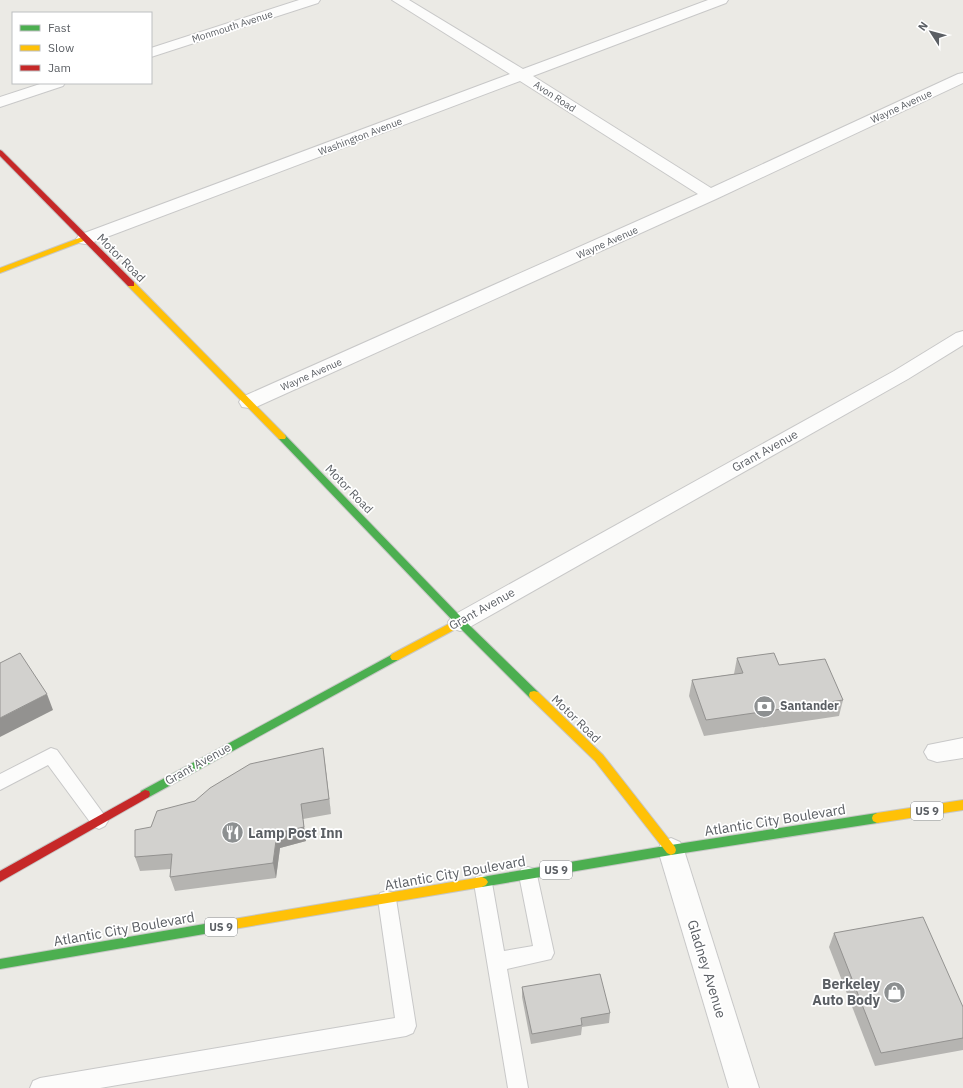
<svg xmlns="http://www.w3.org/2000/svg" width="963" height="1088" font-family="'IBM Plex Sans',sans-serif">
  <rect width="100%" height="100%" fill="#ebeae5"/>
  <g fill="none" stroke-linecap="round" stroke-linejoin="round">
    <defs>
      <g id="lane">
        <path d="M 51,748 L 57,750 L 105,816 L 108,821 L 105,826 L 99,829 L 93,826 L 48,765 L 0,790 L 0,774 Z"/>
        <path d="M 528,867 L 535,869 L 537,875 L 554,953 L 551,959 L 507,969 L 528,1088 L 508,1088 L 474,883 L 476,877 L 483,875 L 490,877 L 492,883 L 504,951 L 533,946 L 519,875 L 521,869 Z"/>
        <path d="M 387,891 L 394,893 L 396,899 L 416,1026 L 413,1033 L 406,1036 L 100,1088 L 30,1088 L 33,1081 L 40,1078 L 395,1018 L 378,899 L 380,893 Z"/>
      </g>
      <g id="street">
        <path d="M 299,0 L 320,0 L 318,3 L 151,57 L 151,48 Z"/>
        <path d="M 392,0 L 409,0 L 523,69 L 708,0 L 728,0 L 726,3 L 533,76 L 711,188 L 958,74 L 963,73 L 963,83 L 716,199 L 256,407 L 249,408 L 242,407 L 239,402 L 242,397 L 698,194 L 520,81 L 91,243 L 85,244 L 79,243 L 76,239 L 79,235 L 510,74 Z"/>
        <path d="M 43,83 L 65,83 L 63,86 L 0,107 L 0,97 Z"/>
        <path d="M 963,331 L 963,345 L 908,379 L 468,628 L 460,631 L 452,628 L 448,622 L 452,616 L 894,371 L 956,333 Z"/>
        <path d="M 963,738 L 963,758 L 937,762 L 928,759 L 924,752 L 928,745 Z"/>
        <path d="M 671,838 L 680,842 L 684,850 L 759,1088 L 729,1088 L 658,850 L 662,842 Z"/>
      </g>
      <g id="fast">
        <path d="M 282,434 L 285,435 L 463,619 L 538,692 L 539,695 L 538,698 L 534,699 L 530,698 L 457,625 L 279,439 L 278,437 Z"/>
        <path d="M 395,653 L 398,654 L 400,657 L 398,660 L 149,797 L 145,798 L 141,797 L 140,794 L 141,791 Z"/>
        <path d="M 877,813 L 881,815 L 882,818 L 881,821 L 877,823 L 671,855 L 482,887 L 478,885 L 476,882 L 478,879 L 482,877 L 671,845 Z"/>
        <path d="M 216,922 L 220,923 L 222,927 L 220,931 L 216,932 L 0,969 L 0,959 Z"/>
      </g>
      <g id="slow">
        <path d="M 82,237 L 88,237 L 89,239 L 0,273 L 0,268 Z"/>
        <path d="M 128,282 L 134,282 L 285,435 L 286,437 L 285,439 L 279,439 L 128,286 Z"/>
        <path d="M 460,618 L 463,619 L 465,622 L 463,625 L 398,660 L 392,660 L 390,657 L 392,654 Z"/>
        <path d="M 534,691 L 538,692 L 603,755 L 675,847 L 676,850 L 675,853 L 671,855 L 667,853 L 595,761 L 530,698 L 529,695 L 530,692 Z"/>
        <path d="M 963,800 L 963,810 L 877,823 L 873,821 L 872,818 L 873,815 L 877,813 Z"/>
        <path d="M 482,877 L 486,879 L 488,882 L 486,885 L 482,887 L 216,932 L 212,931 L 210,927 L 212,923 L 216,922 Z"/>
      </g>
      <g id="jam">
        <path d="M 0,150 L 2,151 L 134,282 L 134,286 L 128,286 L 0,156 Z"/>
        <path d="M 145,790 L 149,791 L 150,794 L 149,797 L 0,882 L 0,871 Z"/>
      </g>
    </defs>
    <use href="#lane" stroke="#c8c8c8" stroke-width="2"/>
    <use href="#street" stroke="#c8c8c8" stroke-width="2"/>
    <use href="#fast" stroke="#c7c7c6" stroke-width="2"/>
    <use href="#slow" stroke="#c7c7c6" stroke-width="2"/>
    <use href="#jam" stroke="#c7c7c6" stroke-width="2"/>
    <use href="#lane" fill="#fcfcfb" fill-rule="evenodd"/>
    <use href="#street" fill="#fcfcfb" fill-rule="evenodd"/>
    <use href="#fast" fill="#4caf50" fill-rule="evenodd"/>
    <use href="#slow" fill="#ffc107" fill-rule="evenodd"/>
    <use href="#jam" fill="#c62828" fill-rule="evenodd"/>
  </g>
  <g fill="#b5b4b1">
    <path d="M 737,658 L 779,665 L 843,700 L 839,716 L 704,736 L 689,696 L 692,680 L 734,674 Z"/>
    <path d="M 323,748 L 331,814 L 303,819 L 306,841 L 280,848 L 276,878 L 175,891 L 170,877 L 171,869 L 140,871 L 135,857 L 151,827 L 195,801 Z"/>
    <path d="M 834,933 L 963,1007 L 963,1050 L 875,1066 L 829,947 Z"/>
    <path d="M 522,987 L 610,1013 L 609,1023 L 582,1027 L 581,1035 L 531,1044 L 522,997 Z"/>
  </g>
  <g fill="#939290">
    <path d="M 47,694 L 53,710 L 0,737 L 0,718 Z"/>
    <path d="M 323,748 L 325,763 L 331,814 L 329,799 Z"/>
    <path d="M 301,804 L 306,841 L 280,848 L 276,878 L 273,863 L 277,833 Z"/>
  </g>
  <g fill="#d2d1ce" stroke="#939290">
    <path d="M 20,653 L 47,694 L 0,718 L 0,663 Z"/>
    <path d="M 774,653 L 779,665 L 825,659 L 843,700 L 706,720 L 692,680 L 743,673 L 737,658 Z"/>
    <path d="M 323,748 L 329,799 L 301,804 L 304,827 L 277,833 L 273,863 L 170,877 L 172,854 L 135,857 L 135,830 L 151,827 L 157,811 L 195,801 L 210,788 L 250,764 Z"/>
    <path d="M 923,917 L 963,1007 L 963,1038 L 881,1053 L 834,933 Z"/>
    <path d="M 600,974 L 610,1013 L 581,1018 L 582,1025 L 532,1034 L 522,987 Z"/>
  </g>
  <defs>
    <symbol id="bank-disc" viewBox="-11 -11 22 22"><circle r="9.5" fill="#8d9091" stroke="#fff"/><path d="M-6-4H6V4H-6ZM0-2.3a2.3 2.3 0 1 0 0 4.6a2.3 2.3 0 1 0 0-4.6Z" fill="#fff"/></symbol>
    <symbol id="restaurant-disc" viewBox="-11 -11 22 22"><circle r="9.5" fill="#8d9091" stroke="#fff"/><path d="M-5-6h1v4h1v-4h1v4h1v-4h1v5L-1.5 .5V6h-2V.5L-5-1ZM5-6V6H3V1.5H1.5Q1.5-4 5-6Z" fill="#fff"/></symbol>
    <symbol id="shop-disc" viewBox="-11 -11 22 22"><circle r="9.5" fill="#8d9091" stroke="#fff"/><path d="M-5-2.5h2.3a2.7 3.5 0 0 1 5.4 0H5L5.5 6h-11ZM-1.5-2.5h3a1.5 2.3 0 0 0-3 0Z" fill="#fff"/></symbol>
  </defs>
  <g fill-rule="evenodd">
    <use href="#bank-disc" x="752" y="694" width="25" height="25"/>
    <use href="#restaurant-disc" x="220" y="820" width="25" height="25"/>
    <use href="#shop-disc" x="882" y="980" width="25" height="25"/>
  </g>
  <g text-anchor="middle" stroke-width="3.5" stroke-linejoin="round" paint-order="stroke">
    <g font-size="10" fill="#5b5f64" stroke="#fff">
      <text transform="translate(232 26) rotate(-18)" y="4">Monmouth Avenue</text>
      <text transform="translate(555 96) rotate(33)" y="4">Avon Road</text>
      <text transform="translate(901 106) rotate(-25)" y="4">Wayne Avenue</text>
      <text transform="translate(360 136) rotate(-21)" y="4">Washington Avenue</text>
      <text transform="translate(607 242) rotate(-24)" y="4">Wayne Avenue</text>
      <text transform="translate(311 374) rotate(-24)" y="4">Wayne Avenue</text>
    </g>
    <g fill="#fff" stroke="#8c8f92" stroke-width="1">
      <rect x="911" y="802" width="32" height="18" rx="3"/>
      <rect x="540" y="861" width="32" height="18" rx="3"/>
      <rect x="205" y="918" width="32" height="18" rx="3"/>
    </g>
    <g font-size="11" font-weight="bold" fill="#5b5f64">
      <text x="927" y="815">US 9</text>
      <text x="556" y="874">US 9</text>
      <text x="221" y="931">US 9</text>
    </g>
    <g font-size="12" fill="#5b5f64" stroke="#fff">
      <text transform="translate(121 258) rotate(45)" y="4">Motor Road</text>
      <text transform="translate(765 451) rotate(-29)" y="4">Grant Avenue</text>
      <text transform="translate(349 489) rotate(46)" y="4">Motor Road</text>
      <text transform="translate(482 609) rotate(-29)" y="4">Grant Avenue</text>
      <text transform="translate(576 719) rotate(44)" y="4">Motor Road</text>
      <text transform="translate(198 764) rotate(-29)" y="4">Grant Avenue</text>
    </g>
    <g font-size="12" font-weight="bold" fill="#5b5f64" stroke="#fff" text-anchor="start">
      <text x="780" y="710">Santander</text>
    </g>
    <g font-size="14" fill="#5b5f64" stroke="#fff">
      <text transform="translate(775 820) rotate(-9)" y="5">Atlantic City Boulevard</text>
      <text transform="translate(455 873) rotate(-10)" y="5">Atlantic City Boulevard</text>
      <text transform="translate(124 929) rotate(-10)" y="5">Atlantic City Boulevard</text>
      <text transform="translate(707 969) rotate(73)" y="5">Gladney Avenue</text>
    </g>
    <g font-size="14" font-weight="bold" fill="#5b5f64" stroke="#fff" text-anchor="start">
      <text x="248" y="838">Lamp Post Inn</text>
      <text x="880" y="989" text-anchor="end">Berkeley<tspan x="880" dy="16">Auto Body</tspan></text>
    </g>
  </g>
  <rect x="12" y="12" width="140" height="72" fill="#ffffff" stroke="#bdbfc1"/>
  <rect x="20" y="25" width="20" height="6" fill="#4caf50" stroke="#bdbfc1"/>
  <text x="48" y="32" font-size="12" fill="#5b5f64">Fast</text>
  <rect x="20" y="45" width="20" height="6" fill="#ffc107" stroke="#bdbfc1"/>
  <text x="48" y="52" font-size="12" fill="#5b5f64">Slow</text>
  <rect x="20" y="65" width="20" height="6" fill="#c62828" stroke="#bdbfc1"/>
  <text x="48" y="72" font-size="12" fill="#5b5f64">Jam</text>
  <g transform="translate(931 32) rotate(306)" stroke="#ffffff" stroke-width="3" paint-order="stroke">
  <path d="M0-3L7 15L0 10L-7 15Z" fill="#5b5f64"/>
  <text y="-6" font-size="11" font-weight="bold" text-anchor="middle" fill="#5b5f64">N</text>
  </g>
</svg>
